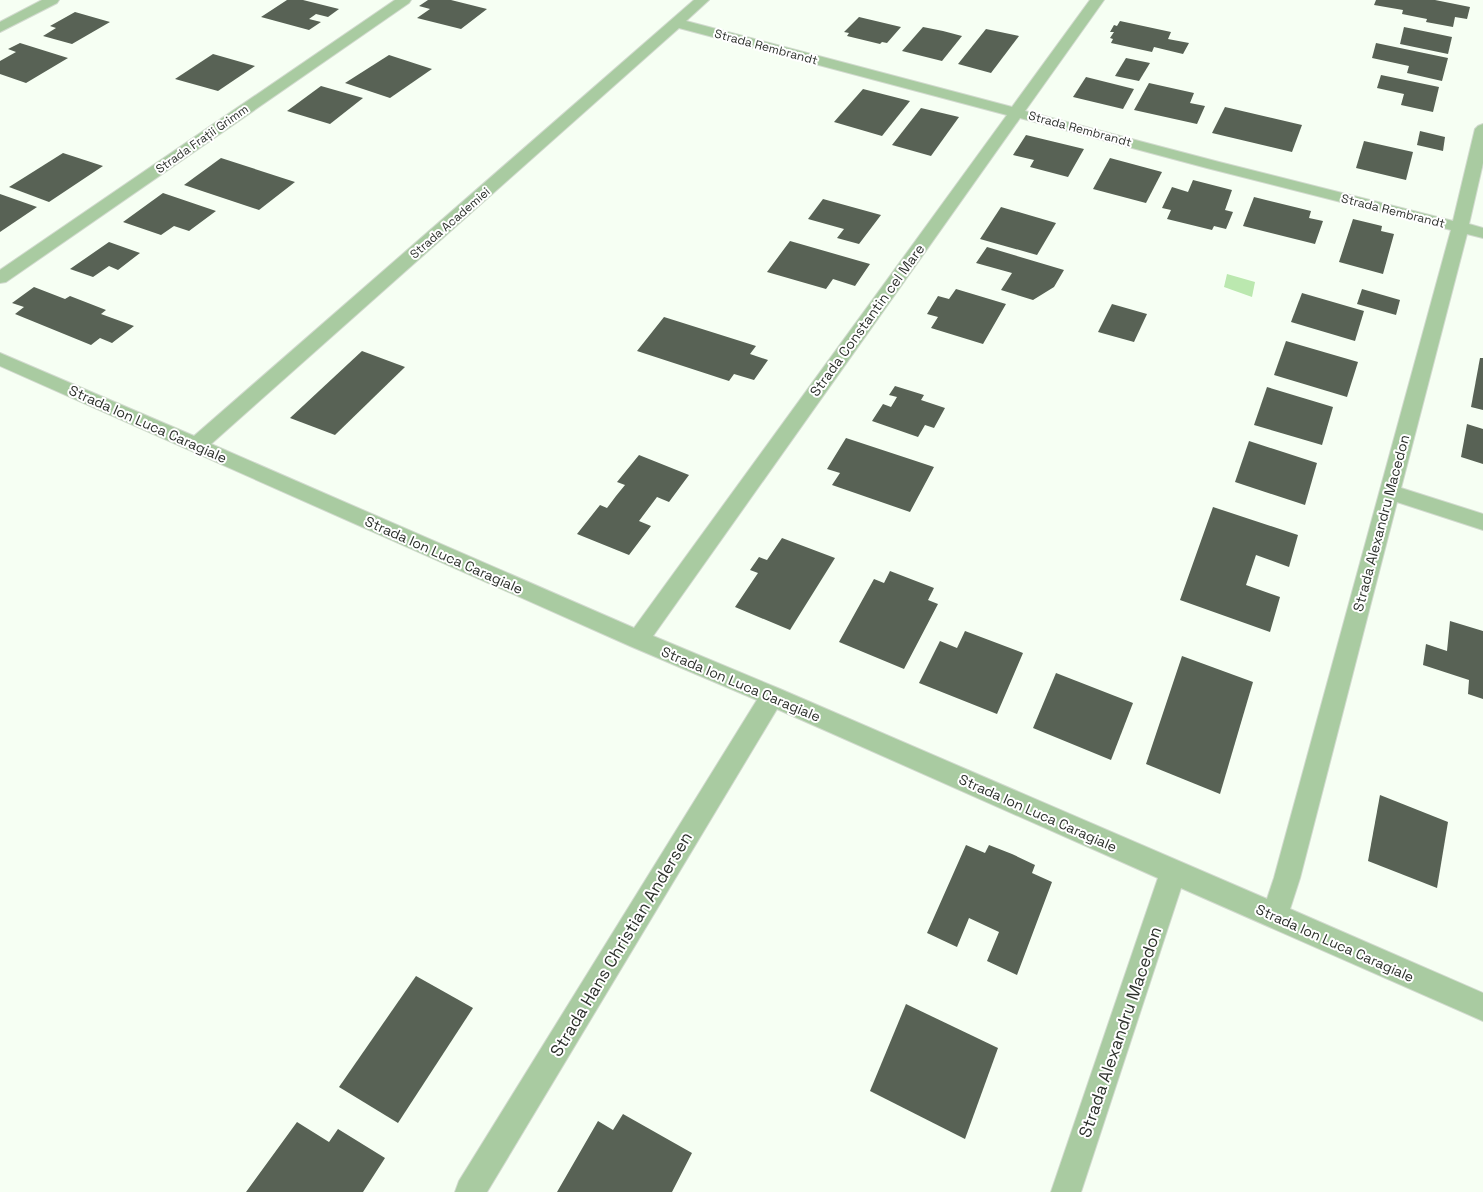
<svg xmlns="http://www.w3.org/2000/svg" width="1483" height="1192" font-family="'Space Grotesk',sans-serif">
  <rect width="100%" height="100%" fill="#f6fff3"/>
  <path fill="#bbe8af" d="M 1227,274 L 1255,282 L 1252,297 L 1224,287 Z"/>
  <g fill="#586255">
    <path d="M 287,0 L 303,0 L 339,9 L 328,17 L 316,14 L 309,19 L 321,22 L 309,30 L 261,17 Z"/>
    <path d="M 428,0 L 451,0 L 487,9 L 461,29 L 417,18 L 430,9 L 419,6 Z"/>
    <path d="M 1376,0 L 1435,0 L 1470,7 L 1467,19 L 1455,17 L 1453,27 L 1426,22 L 1427,19 L 1402,14 L 1403,10 L 1374,5 Z"/>
    <path d="M 75,12 L 110,22 L 72,44 L 43,36 L 56,28 L 50,26 Z"/>
    <path d="M 859,17 L 901,27 L 887,43 L 882,42 L 880,44 L 847,36 L 849,33 L 844,32 Z"/>
    <path d="M 1120,21 L 1171,32 L 1168,39 L 1189,43 L 1183,54 L 1154,47 L 1152,52 L 1111,43 L 1113,39 L 1110,38 L 1114,32 L 1110,32 L 1114,25 L 1117,26 Z"/>
    <path d="M 923,27 L 943,31 L 962,36 L 942,61 L 902,51 Z"/>
    <path d="M 1404,27 L 1452,37 L 1448,54 L 1400,44 Z"/>
    <path d="M 986,29 L 1019,36 L 991,73 L 958,64 Z"/>
    <path d="M 20,43 L 68,58 L 26,83 L 0,74 L 0,61 L 16,52 L 8,49 Z"/>
    <path d="M 1376,43 L 1448,58 L 1442,81 L 1407,73 L 1409,66 L 1372,58 Z"/>
    <path d="M 213,54 L 255,66 L 218,91 L 175,79 Z"/>
    <path d="M 389,55 L 432,69 L 390,98 L 345,83 Z"/>
    <path d="M 1126,58 L 1150,63 L 1139,81 L 1115,76 Z"/>
    <path d="M 1381,75 L 1439,87 L 1433,112 L 1401,105 L 1404,94 L 1377,88 Z"/>
    <path d="M 1086,77 L 1134,89 L 1123,109 L 1073,97 Z"/>
    <path d="M 1149,83 L 1194,93 L 1190,103 L 1205,106 L 1197,124 L 1134,110 Z"/>
    <path d="M 321,86 L 363,98 L 330,124 L 287,111 Z"/>
    <path d="M 863,89 L 910,101 L 882,136 L 834,122 Z"/>
    <path d="M 1225,107 L 1302,125 L 1292,152 L 1212,133 Z"/>
    <path d="M 921,108 L 959,117 L 931,156 L 892,145 Z"/>
    <path d="M 1420,131 L 1445,137 L 1443,151 L 1417,145 Z"/>
    <path d="M 1026,135 L 1084,149 L 1068,177 L 1030,167 L 1034,160 L 1013,155 Z"/>
    <path d="M 1364,141 L 1413,152 L 1406,180 L 1356,168 Z"/>
    <path d="M 63,153 L 103,166 L 49,202 L 9,187 Z"/>
    <path d="M 221,158 L 295,182 L 259,210 L 184,185 Z"/>
    <path d="M 1110,158 L 1162,172 L 1146,203 L 1093,189 Z"/>
    <path d="M 1193,180 L 1232,190 L 1225,210 L 1233,212 L 1226,229 L 1214,226 L 1212,230 L 1167,219 L 1171,210 L 1162,208 L 1172,187 L 1188,192 Z"/>
    <path d="M 163,193 L 216,211 L 189,231 L 174,226 L 161,235 L 123,222 Z"/>
    <path d="M 0,194 L 37,207 L 0,232 Z"/>
    <path d="M 1254,197 L 1311,211 L 1309,218 L 1323,221 L 1315,244 L 1243,226 Z"/>
    <path d="M 823,199 L 881,215 L 859,244 L 837,238 L 844,229 L 808,219 Z"/>
    <path d="M 1001,207 L 1056,223 L 1037,255 L 980,239 Z"/>
    <path d="M 1353,219 L 1382,226 L 1381,231 L 1394,234 L 1383,274 L 1339,262 Z"/>
    <path d="M 790,241 L 870,264 L 855,286 L 833,279 L 826,289 L 767,272 Z"/>
    <path d="M 109,242 L 140,253 L 118,270 L 109,266 L 93,277 L 70,269 Z"/>
    <path d="M 987,247 L 1064,270 L 1054,287 L 1033,300 L 1001,290 L 1012,273 L 976,263 Z"/>
    <path d="M 34,287 L 65,299 L 70,296 L 106,310 L 101,314 L 134,326 L 112,343 L 100,338 L 91,345 L 15,314 L 24,307 L 12,303 Z"/>
    <path d="M 956,289 L 1006,304 L 983,344 L 931,328 L 938,317 L 927,314 L 938,296 L 949,299 Z"/>
    <path d="M 1362,289 L 1400,300 L 1396,315 L 1357,304 Z"/>
    <path d="M 1302,293 L 1364,311 L 1355,341 L 1291,322 Z"/>
    <path d="M 1112,304 L 1147,314 L 1134,342 L 1098,332 Z"/>
    <path d="M 664,317 L 756,346 L 750,354 L 768,360 L 754,380 L 734,374 L 729,381 L 637,351 Z"/>
    <path d="M 1286,341 L 1358,362 L 1347,397 L 1274,375 Z"/>
    <path d="M 362,351 L 405,367 L 335,435 L 290,418 Z"/>
    <path d="M 1480,358 L 1483,358 L 1483,410 L 1471,407 Z"/>
    <path d="M 895,386 L 924,395 L 921,400 L 945,408 L 934,428 L 925,425 L 918,437 L 872,421 L 883,404 L 891,407 L 897,397 L 889,395 Z"/>
    <path d="M 1267,387 L 1333,407 L 1322,445 L 1254,425 Z"/>
    <path d="M 1467,424 L 1483,429 L 1483,464 L 1461,457 Z"/>
    <path d="M 846,438 L 934,467 L 910,512 L 832,485 L 840,473 L 827,469 Z"/>
    <path d="M 1249,441 L 1317,463 L 1305,505 L 1235,482 Z"/>
    <path d="M 639,455 L 689,475 L 669,502 L 657,497 L 639,521 L 651,526 L 629,555 L 577,534 L 600,505 L 607,508 L 616,496 L 625,485 L 617,482 Z"/>
    <path d="M 1213,507 L 1298,535 L 1289,567 L 1256,555 L 1246,585 L 1280,597 L 1270,632 L 1180,600 Z"/>
    <path d="M 782,538 L 835,558 L 790,630 L 735,607 L 758,573 L 750,570 L 759,557 L 767,560 Z"/>
    <path d="M 890,571 L 934,588 L 928,600 L 938,604 L 904,669 L 839,642 L 874,579 L 884,583 Z"/>
    <path d="M 1450,621 L 1483,631 L 1483,699 L 1468,694 L 1469,680 L 1423,665 L 1426,644 L 1447,651 Z"/>
    <path d="M 965,631 L 1023,653 L 997,714 L 919,683 L 940,641 L 957,648 Z"/>
    <path d="M 1182,656 L 1253,682 L 1220,794 L 1146,764 Z"/>
    <path d="M 1056,673 L 1133,703 L 1111,760 L 1033,728 Z"/>
    <path d="M 1380,795 L 1448,822 L 1437,888 L 1368,861 Z"/>
    <path d="M 966,845 L 985,853 L 989,845 L 1012,854 L 1035,865 L 1032,873 L 1052,882 L 1017,975 L 987,961 L 999,932 L 969,918 L 957,947 L 927,933 Z"/>
    <path d="M 416,976 L 473,1008 L 398,1123 L 339,1087 Z"/>
    <path d="M 906,1004 L 998,1048 L 965,1139 L 870,1091 Z"/>
    <path d="M 623,1114 L 692,1153 L 672,1192 L 557,1192 L 598,1121 L 613,1130 Z"/>
    <path d="M 297,1122 L 329,1142 L 338,1129 L 385,1158 L 363,1192 L 246,1192 Z"/>
  </g>
  <g fill="none" stroke-linecap="round" stroke-linejoin="round">
    <defs>
      <g id="street">
        <path d="M 42,0 L 59,0 L 57,3 L 0,32 L 0,22 Z"/>
        <path d="M 395,0 L 411,0 L 409,3 L 6,282 L 0,283 L 0,270 Z"/>
        <path d="M 694,0 L 709,0 L 686,21 L 1012,107 L 1090,0 L 1104,0 L 1025,111 L 1219,162 L 1453,221 L 1475,129 L 1478,126 L 1483,124 L 1483,163 L 1469,224 L 1483,228 L 1483,238 L 1467,234 L 1401,488 L 1483,514 L 1483,530 L 1397,502 L 1300,878 L 1290,909 L 1483,993 L 1483,1021 L 1181,888 L 1081,1192 L 1051,1192 L 1158,878 L 777,709 L 487,1192 L 455,1192 L 459,1181 L 757,700 L 630,646 L 0,366 L 0,353 L 194,436 ZM 679,28 L 1007,115 L 634,628 L 211,444 ZM 1020,118 L 1207,168 L 1451,230 L 1274,878 L 1267,899 L 780,689 L 653,636 Z"/>
      </g>
    </defs>
    <use href="#street" stroke="#d2dacf" stroke-width="2"/>
    <use href="#street" fill="#a9cba1" fill-rule="evenodd"/>
  </g>
  <g text-anchor="middle" stroke-width="4" stroke-linejoin="round" paint-order="stroke">
    <g font-size="12" fill="#2d312c" stroke="#fff">
      <text transform="translate(766 47) rotate(15)" y="4">Strada Rembrandt</text>
      <text transform="translate(1080 129) rotate(15)" y="4">Strada Rembrandt</text>
      <text transform="translate(202 139) rotate(-35)" y="4">Strada Frații Grimm</text>
      <text transform="translate(1393 211) rotate(14)" y="4">Strada Rembrandt</text>
      <text transform="translate(450 223) rotate(-41)" y="4">Strada Academiei</text>
    </g>
    <g font-size="14" fill="#2d312c" stroke="#fff">
      <text transform="translate(867 320) rotate(-54)" y="5">Strada Constantin cel Mare</text>
      <text transform="translate(148 424) rotate(24)" y="5">Strada Ion Luca Caragiale</text>
      <text transform="translate(1381 523) rotate(-75)" y="5">Strada Alexandru Macedon</text>
      <text transform="translate(444 555) rotate(24)" y="5">Strada Ion Luca Caragiale</text>
      <text transform="translate(741 684) rotate(23)" y="5">Strada Ion Luca Caragiale</text>
      <text transform="translate(1038 813) rotate(24)" y="5">Strada Ion Luca Caragiale</text>
      <text transform="translate(1335 943) rotate(24)" y="5">Strada Ion Luca Caragiale</text>
    </g>
    <g font-size="17" fill="#2d312c" stroke="#fff">
      <text transform="translate(621 944) rotate(-59)" y="6">Strada Hans Christian Andersen</text>
      <text transform="translate(1120 1032) rotate(-71)" y="6">Strada Alexandru Macedon</text>
    </g>
  </g>
</svg>
